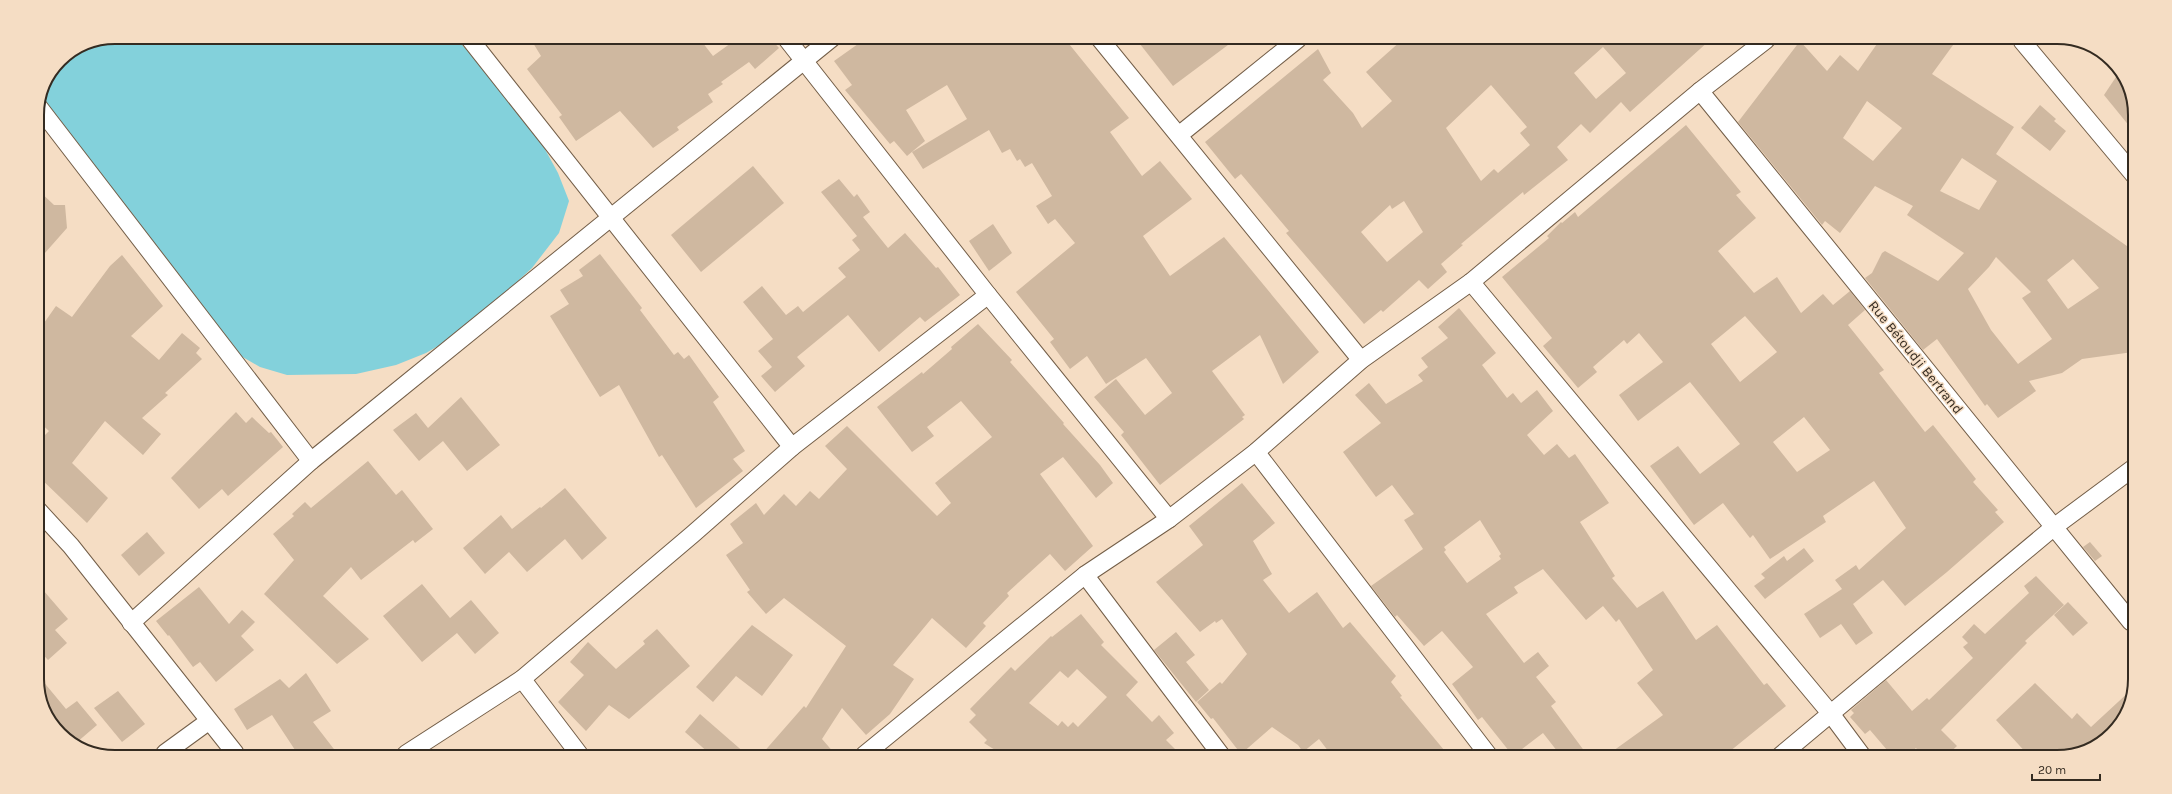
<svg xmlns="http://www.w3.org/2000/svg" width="2172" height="794" font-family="Karla,sans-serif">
  <rect width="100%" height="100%" fill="#f5ddc4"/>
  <path fill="#83d1db" d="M 115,37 L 456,38 L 529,120 L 558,173 L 569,201 L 559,233 L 532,268 L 462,332 L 426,353 L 396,365 L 356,374 L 287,375 L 260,367 L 234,352 L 40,98 C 45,76 64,49 87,43 C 96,40 105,39 115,37 Z"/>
  <g fill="#cfb8a0" fill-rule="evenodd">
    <path d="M 530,38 L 699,38 L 713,56 L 738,38 L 770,38 L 779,48 L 755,69 L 749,62 L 721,82 L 723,84 L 708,94 L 713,102 L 677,127 L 679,130 L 653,148 L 620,111 L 576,141 L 559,117 L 562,115 L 527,69 L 541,56 Z"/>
    <path d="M 865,39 L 1065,39 L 1129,118 L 1110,132 L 1142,176 L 1160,161 L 1192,199 L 1143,236 L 1170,276 L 1224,237 L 1319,352 L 1283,384 L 1260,335 L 1212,371 L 1245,415 L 1242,417 L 1244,419 L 1220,438 L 1160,485 L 1121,435 L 1124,432 L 1094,397 L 1116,379 L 1145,415 L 1172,393 L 1146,358 L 1106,384 L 1087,356 L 1070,369 L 1050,342 L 1054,339 L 1016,292 L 1075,243 L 1055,219 L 1048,224 L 1036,206 L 1052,196 L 1032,163 L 1025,167 L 1020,159 L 1017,161 L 1010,149 L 1002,153 L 989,130 L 923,169 L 912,152 L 967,119 L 947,85 L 906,110 L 925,141 L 907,156 L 894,141 L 890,144 L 845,90 L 852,85 L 834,61 Z"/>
    <path d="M 1136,39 L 1236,39 L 1173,86 Z"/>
    <path d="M 1402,40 L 1710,40 L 1630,112 L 1621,102 L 1590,133 L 1581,124 L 1557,147 L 1568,160 L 1524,195 L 1523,192 L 1461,244 L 1463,245 L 1441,264 L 1447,272 L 1428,289 L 1419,280 L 1383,312 L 1381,310 L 1364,324 L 1286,233 L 1289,231 L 1241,174 L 1235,179 L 1205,142 L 1318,49 L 1331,73 L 1323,80 L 1353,113 L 1362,128 L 1392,101 L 1366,72 ZM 1603,47 L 1626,73 L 1596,99 L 1574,73 ZM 1491,85 L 1527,127 L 1520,133 L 1530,145 L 1498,173 L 1494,169 L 1481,181 L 1446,128 ZM 1404,201 L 1423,232 L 1387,262 L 1361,232 L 1390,205 L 1392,209 Z"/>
    <path d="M 1800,41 L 1827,71 L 1840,55 L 1858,71 L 1879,41 L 1956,41 L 1932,74 L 2014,127 L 1996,154 L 2134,251 L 2133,352 L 2082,359 L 2062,373 L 2029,381 L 2036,391 L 1998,418 L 1987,404 L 1985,406 L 1937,339 L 1923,350 L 1865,278 L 1872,273 L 1882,253 L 1885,251 L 1938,281 L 1964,253 L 1907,215 L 1913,206 L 1875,186 L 1840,233 L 1825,221 L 1822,225 L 1738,122 ZM 1867,101 L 1902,128 L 1873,161 L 1843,138 ZM 1962,158 L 1997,181 L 1979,210 L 1940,191 ZM 1996,257 L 2031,292 L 2022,298 L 2052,339 L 2018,364 L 1991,330 L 1968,289 L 1989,267 ZM 2073,259 L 2099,288 L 2068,309 L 2047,280 Z"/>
    <path d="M 2120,71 L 2135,109 L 2135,133 L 2104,95 Z"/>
    <path d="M 2040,105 L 2056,119 L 2054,121 L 2066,131 L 2050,151 L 2021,128 Z"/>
    <path d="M 1686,125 L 1741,192 L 1736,195 L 1756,218 L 1718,251 L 1754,293 L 1777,277 L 1801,313 L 1823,294 L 1833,305 L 1850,291 L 1865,310 L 1848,325 L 1884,370 L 1879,373 L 1925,432 L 1933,425 L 1976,479 L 1973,482 L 1998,510 L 1995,512 L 2004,522 L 1947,572 L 1905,606 L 1883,580 L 1853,604 L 1873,633 L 1856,645 L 1841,624 L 1820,638 L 1804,614 L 1842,589 L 1835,580 L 1856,565 L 1859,570 L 1906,528 L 1874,481 L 1823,516 L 1826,522 L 1770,559 L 1753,535 L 1750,538 L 1723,503 L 1694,525 L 1650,466 L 1678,446 L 1700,474 L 1740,444 L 1690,382 L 1638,421 L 1619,395 L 1663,362 L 1639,333 L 1627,344 L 1624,340 L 1593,367 L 1597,372 L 1578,388 L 1543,346 L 1552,338 L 1502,277 L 1549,238 L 1547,236 L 1561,222 L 1562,223 L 1575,212 L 1578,217 ZM 1745,316 L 1777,352 L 1740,382 L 1711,344 ZM 1804,417 L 1830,450 L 1797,472 L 1773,442 Z"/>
    <path d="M 753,166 L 784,203 L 701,272 L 671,235 Z"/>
    <path d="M 839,179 L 854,197 L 857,194 L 870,212 L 863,217 L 888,248 L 905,233 L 936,268 L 938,267 L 960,295 L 925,322 L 920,317 L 879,352 L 848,315 L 797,357 L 805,366 L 775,392 L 761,376 L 772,367 L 758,351 L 773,339 L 743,302 L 762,286 L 786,315 L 798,306 L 803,312 L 846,277 L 838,268 L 860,250 L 852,240 L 857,236 L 821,192 Z"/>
    <path d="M 37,189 L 54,205 L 65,205 L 67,228 L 37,262 Z"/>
    <path d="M 993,224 L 1012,253 L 989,271 L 969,241 Z"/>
    <path d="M 600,254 L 642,308 L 640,310 L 674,355 L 678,352 L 684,359 L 689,355 L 719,397 L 713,402 L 745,451 L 733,459 L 743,471 L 696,508 L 662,455 L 659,457 L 619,385 L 600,397 L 550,316 L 569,304 L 560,290 L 583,276 L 579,270 Z"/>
    <path d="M 122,255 L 163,306 L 131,336 L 159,360 L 182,333 L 200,348 L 196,353 L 202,359 L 165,393 L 168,395 L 142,418 L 161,434 L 143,455 L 105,421 L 72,463 L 108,498 L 87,523 L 37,475 L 37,443 L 49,431 L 37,420 L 37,333 L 56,306 L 72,317 L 110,266 Z"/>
    <path d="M 1459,308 L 1496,353 L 1482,365 L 1507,398 L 1513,393 L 1521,403 L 1537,390 L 1553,411 L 1527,435 L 1544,455 L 1557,444 L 1569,458 L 1575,454 L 1609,503 L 1580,522 L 1615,576 L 1612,578 L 1637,608 L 1663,591 L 1696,640 L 1717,625 L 1764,685 L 1767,683 L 1786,706 L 1724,756 L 1606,756 L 1663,715 L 1637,683 L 1653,670 L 1619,619 L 1616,622 L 1603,606 L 1586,620 L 1543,569 L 1514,587 L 1518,593 L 1486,614 L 1524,663 L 1538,652 L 1549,666 L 1536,677 L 1556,702 L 1551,706 L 1588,756 L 1561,756 L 1543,733 L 1513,756 L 1482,717 L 1478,720 L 1452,684 L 1473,667 L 1442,631 L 1424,646 L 1397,615 L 1395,617 L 1371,586 L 1423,549 L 1404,520 L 1414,514 L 1392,485 L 1376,497 L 1343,452 L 1381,423 L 1355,395 L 1369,383 L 1386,404 L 1423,381 L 1418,375 L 1428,367 L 1421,358 L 1448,338 L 1438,327 ZM 1480,520 L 1501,554 L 1499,556 L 1501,559 L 1467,583 L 1444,552 L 1446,550 L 1444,547 Z"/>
    <path d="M 978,324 L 1012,360 L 1010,362 L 1064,423 L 1063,424 L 1100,465 L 1113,483 L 1096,498 L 1063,457 L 1040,474 L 1093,546 L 1065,571 L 1050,554 L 1007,593 L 1009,596 L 983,623 L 986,626 L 966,648 L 932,618 L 893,665 L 914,679 L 890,714 L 866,735 L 842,708 L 822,739 L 835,754 L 762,754 L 804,706 L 806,708 L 846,646 L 784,598 L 766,614 L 747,592 L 750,590 L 726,555 L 743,543 L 730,524 L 756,503 L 764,515 L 784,494 L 796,506 L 810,491 L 819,499 L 847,469 L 825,446 L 847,426 L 937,516 L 951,503 L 935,483 L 992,437 L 961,401 L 927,427 L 934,436 L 912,452 L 877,407 L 922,372 L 923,374 L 952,349 L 951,347 Z"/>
    <path d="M 461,397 L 500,445 L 467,471 L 443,441 L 419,461 L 393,430 L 416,413 L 428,428 Z"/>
    <path d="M 236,412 L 246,423 L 252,417 L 269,433 L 271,432 L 283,447 L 228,496 L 222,489 L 199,509 L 171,478 Z"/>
    <path d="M 368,461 L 396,495 L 402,490 L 433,529 L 415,543 L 413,540 L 361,580 L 351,567 L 323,596 L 369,639 L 337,664 L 264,594 L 294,560 L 273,534 L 294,516 L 292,514 L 305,502 L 311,508 Z"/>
    <path d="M 1242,483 L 1275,523 L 1253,541 L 1272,574 L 1263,580 L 1289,613 L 1317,592 L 1343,628 L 1350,622 L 1396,676 L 1391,682 L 1402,696 L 1400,697 L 1449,756 L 1332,756 L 1319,739 L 1303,752 L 1298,745 L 1272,727 L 1241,754 L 1213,718 L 1211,719 L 1197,702 L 1220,682 L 1222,684 L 1247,654 L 1222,619 L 1216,623 L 1215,621 L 1200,632 L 1156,582 L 1203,545 L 1189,526 Z"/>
    <path d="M 565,488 L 607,538 L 582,560 L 565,539 L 527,572 L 509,552 L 485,574 L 463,548 L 501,515 L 512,529 L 540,507 L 541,508 Z"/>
    <path d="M 147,532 L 165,553 L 139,576 L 121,555 Z"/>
    <path d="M 2090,542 L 2102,556 L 2095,561 L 2083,547 Z"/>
    <path d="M 1804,548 L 1814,561 L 1765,599 L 1754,586 L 1765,578 L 1761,574 L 1784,556 L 1787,561 Z"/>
    <path d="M 2036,576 L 2064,605 L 2025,641 L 2027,643 L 1941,730 L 1957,746 L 1945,757 L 1923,757 L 1916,748 L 1906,757 L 1893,757 L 1870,730 L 1865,734 L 1850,717 L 1854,713 L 1851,710 L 1886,680 L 1912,711 L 1927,698 L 1929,700 L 1973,658 L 1963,647 L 1968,643 L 1962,637 L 1974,624 L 1985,634 L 2029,593 L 2024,586 Z"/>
    <path d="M 37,583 L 68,619 L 55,630 L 67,643 L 48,660 L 37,648 Z"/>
    <path d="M 422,584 L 450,618 L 471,600 L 499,633 L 475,654 L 457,633 L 422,662 L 383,616 Z"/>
    <path d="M 199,587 L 229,624 L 242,610 L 255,622 L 241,636 L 254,650 L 216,682 L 200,662 L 193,667 L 169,635 L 168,636 L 156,621 Z"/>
    <path d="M 2068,602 L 2088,623 L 2073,636 L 2054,615 Z"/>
    <path d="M 1081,614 L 1104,642 L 1101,645 L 1138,682 L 1126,695 L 1152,722 L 1159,715 L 1174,733 L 1166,740 L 1181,755 L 1003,755 L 984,743 L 987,740 L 969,722 L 976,715 L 970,709 L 1011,667 L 1015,671 L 1051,636 L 1052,637 ZM 1077,669 L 1107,697 L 1078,727 L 1073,722 L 1068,727 L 1062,721 L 1058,726 L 1029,703 L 1060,671 L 1068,678 Z"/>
    <path d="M 752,625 L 793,655 L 762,696 L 736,676 L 713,702 L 696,687 Z"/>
    <path d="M 657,629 L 690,666 L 629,719 L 609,705 L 586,731 L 558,702 L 584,675 L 570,662 L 588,642 L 616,669 L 645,644 L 643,641 Z"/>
    <path d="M 1176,632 L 1195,655 L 1186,662 L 1209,690 L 1196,702 L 1154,650 Z"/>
    <path d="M 306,673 L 331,711 L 313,722 L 337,753 L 297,753 L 272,715 L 247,730 L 234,709 L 280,679 L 289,688 Z"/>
    <path d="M 37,674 L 66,709 L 77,701 L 97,725 L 76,743 L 53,727 L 37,685 Z"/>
    <path d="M 2035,683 L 2072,719 L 2077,713 L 2091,727 L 2131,690 L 2131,704 L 2104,741 L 2058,757 L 2030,757 L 1996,720 Z"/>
    <path d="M 118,691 L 145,724 L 122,742 L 94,708 Z"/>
    <path d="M 700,714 L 746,754 L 710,754 L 685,732 Z"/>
  </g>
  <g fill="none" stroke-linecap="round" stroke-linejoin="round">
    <defs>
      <g id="street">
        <path d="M 469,38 L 792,447"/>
        <path d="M 786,38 L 988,295 L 1169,519"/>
        <path d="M 1100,39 L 1361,360"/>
        <path d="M 2022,41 L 2134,175"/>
        <path d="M 1700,91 L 2131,622"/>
        <path d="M 38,106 L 311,461"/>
        <path d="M 1179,135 L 1298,39"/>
        <path d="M 1471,282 L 1831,714 L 1863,757"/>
        <path d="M 1256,452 L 1489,756"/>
        <path d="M 37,509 L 71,546 L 235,753"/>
        <path d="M 1085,575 L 1221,755"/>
        <path d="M 131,623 L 311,461 L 832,38"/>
        <path d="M 522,679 L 579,754"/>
        <path d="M 165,753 L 209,721"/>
        <path d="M 406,754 L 522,679 L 693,534 L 792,447 L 988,295"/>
        <path d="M 864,755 L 1085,575 L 1169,519 L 1256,452 L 1361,360 L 1471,282 L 1700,91 L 1766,40"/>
        <path d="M 1780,756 L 2054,527 L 2132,469"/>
      </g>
    </defs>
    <use href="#street" stroke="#735e48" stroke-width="19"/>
    <use href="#street" stroke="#fff" stroke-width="17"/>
  </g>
  <g text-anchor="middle" stroke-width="3" stroke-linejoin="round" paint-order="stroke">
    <g font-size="14" fill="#342b21" stroke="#f5ddc4">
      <text transform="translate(1916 357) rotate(51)" y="5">Rue Bétoudji Bertrand</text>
    </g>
  </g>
  <path d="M0 0H2172V794H0ZM115 44H2057A71 71 0 0 1 2128 115V679A71 71 0 0 1 2057 750H115A71 71 0 0 1 44 679V115A71 71 0 0 1 115 44Z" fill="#f5ddc4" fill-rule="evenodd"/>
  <path fill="none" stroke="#342b21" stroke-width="2" d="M115 44H2057A71 71 0 0 1 2128 115V679A71 71 0 0 1 2057 750H115A71 71 0 0 1 44 679V115A71 71 0 0 1 115 44Z"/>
  <path d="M2032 774v6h68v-6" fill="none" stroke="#342b21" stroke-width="2"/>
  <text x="2038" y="774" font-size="12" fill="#342b21" stroke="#f5ddc4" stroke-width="3" paint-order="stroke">20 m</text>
</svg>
